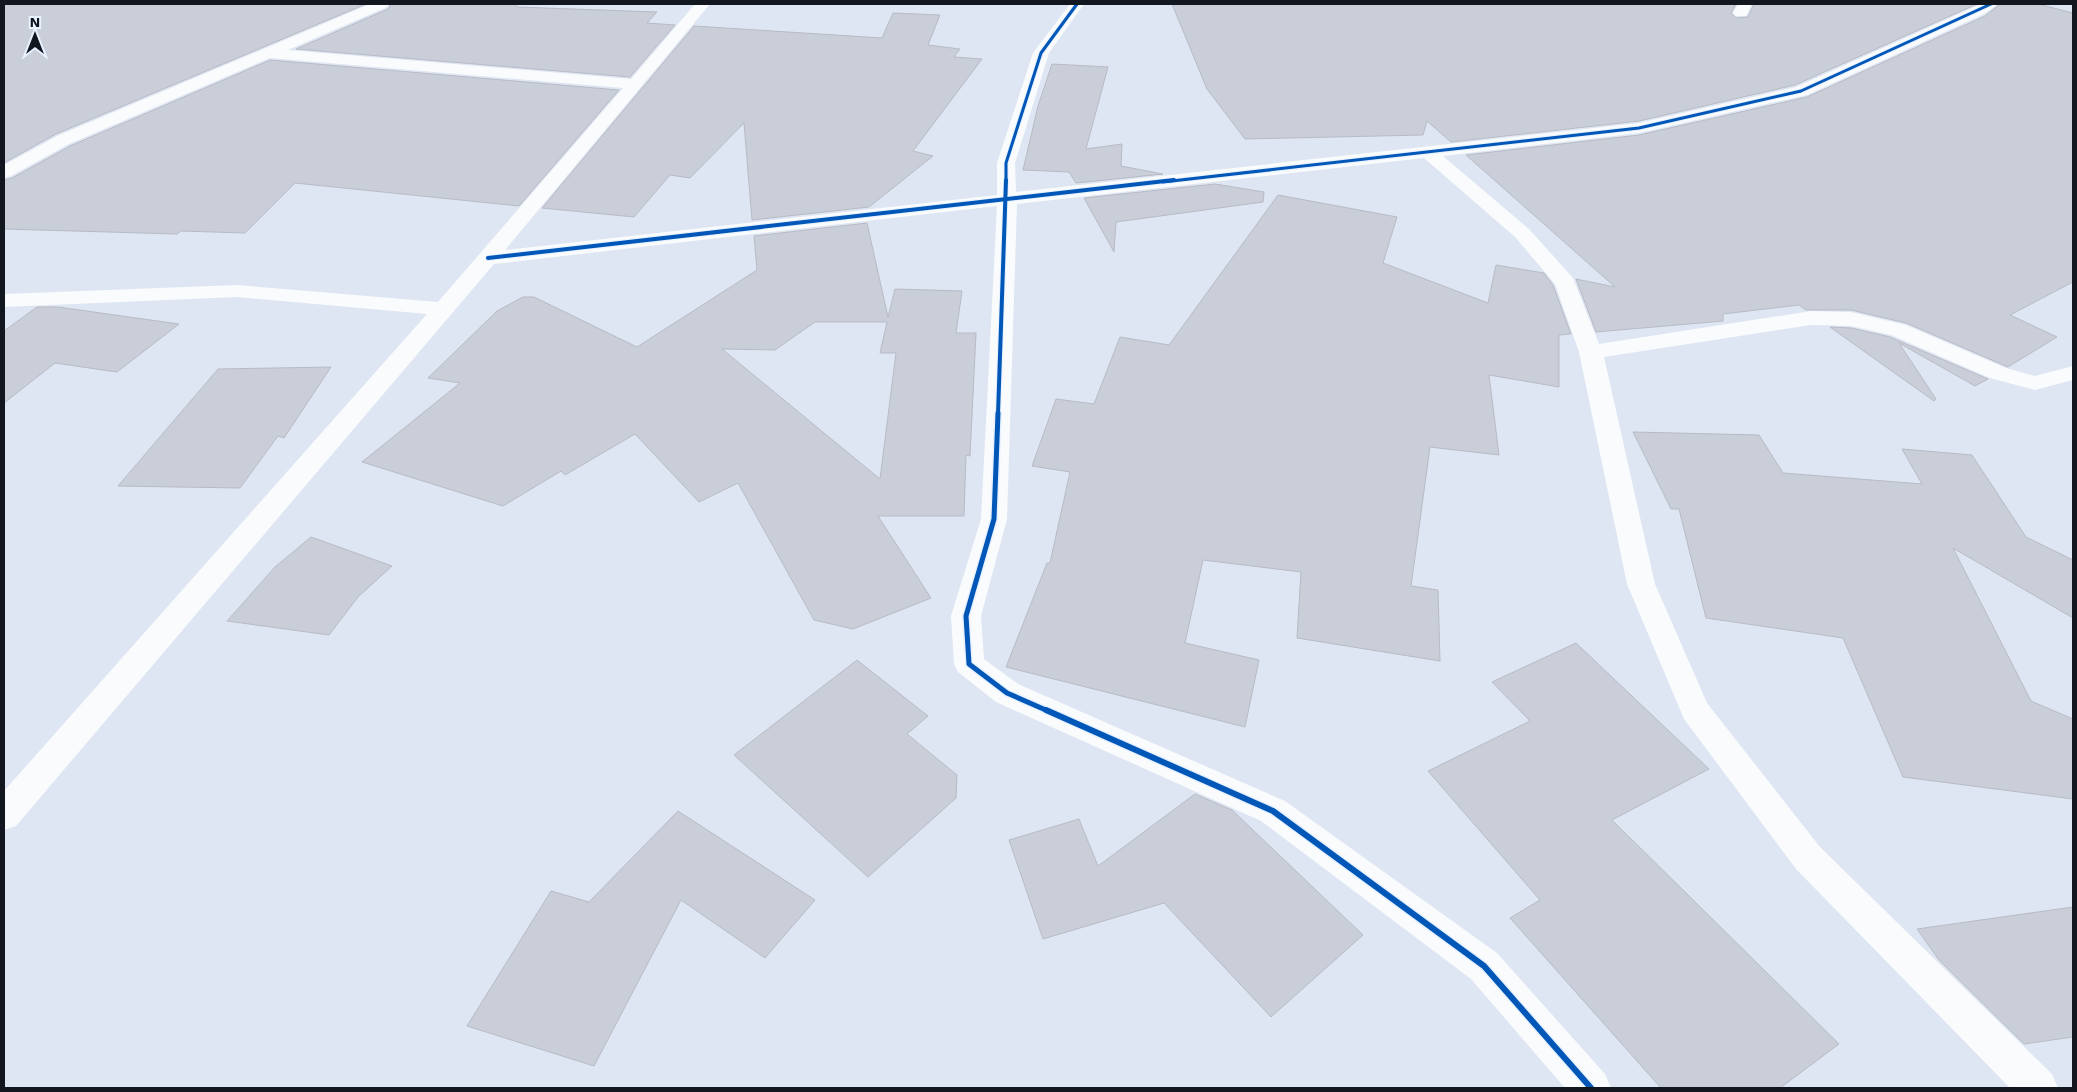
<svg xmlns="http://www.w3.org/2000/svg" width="2077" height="1092" font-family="'Work Sans',sans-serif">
  <rect width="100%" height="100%" fill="#dde6f2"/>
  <g fill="#caced8" stroke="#b8bbc5" fill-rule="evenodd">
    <path d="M 4,4 L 366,4 L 56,134 L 4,163 Z"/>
    <path d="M 391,4 L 516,4 L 517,7 L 657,12 L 647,23 L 675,25 L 630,77 L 296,49 L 388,9 Z"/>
    <path d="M 1172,4 L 1736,4 L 1731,13 L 1736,18 L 1748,17 L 1754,4 L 1977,4 L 1795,85 L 1639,121 L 1451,142 L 1427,121 L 1423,135 L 1245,139 L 1207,89 Z"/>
    <path d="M 2000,4 L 2038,4 L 2073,13 L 2073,282 L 2010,315 L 2057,337 L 2008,367 L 1906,323 L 1851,310 L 1806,310 L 1799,305 L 1723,314 L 1723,321 L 1596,332 L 1576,279 L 1615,287 L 1466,155 L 1639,135 L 1807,97 L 1985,16 Z"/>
    <path d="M 893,13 L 940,15 L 928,45 L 960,49 L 954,57 L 982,59 L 913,151 L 933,156 L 869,207 L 752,220 L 744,123 L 690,178 L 670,175 L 634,217 L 542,208 L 694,26 L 882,38 Z"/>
    <path d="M 270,60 L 619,90 L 519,206 L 295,183 L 245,233 L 181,231 L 177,234 L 4,229 L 4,180 L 12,178 L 70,146 Z"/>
    <path d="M 1052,64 L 1108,67 L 1086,149 L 1122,144 L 1121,166 L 1163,174 L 1076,183 L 1069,172 L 1023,170 L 1038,106 Z"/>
    <path d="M 1215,184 L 1264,192 L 1263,202 L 1116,222 L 1114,252 L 1084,198 Z"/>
    <path d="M 1278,195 L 1397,217 L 1383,263 L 1488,303 L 1496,265 L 1544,273 L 1553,285 L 1571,334 L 1559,335 L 1559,387 L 1489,375 L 1499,455 L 1430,447 L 1411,586 L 1438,590 L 1440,661 L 1297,638 L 1301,572 L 1203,560 L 1185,643 L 1259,660 L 1245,727 L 1006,667 L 1047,563 L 1050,563 L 1070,472 L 1032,466 L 1056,399 L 1094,404 L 1120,337 L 1169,345 Z"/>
    <path d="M 867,223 L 888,317 L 895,289 L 962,291 L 956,333 L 976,333 L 970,456 L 966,455 L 964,516 L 878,516 L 931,598 L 853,629 L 814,620 L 738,483 L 699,502 L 635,434 L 565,475 L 561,471 L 503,506 L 362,462 L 460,383 L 428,378 L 497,311 L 523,297 L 534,297 L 637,347 L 757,270 L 754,236 ZM 815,322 L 887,322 L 880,353 L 896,353 L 880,479 L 722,349 L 775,350 Z"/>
    <path d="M 37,307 L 58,307 L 179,324 L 117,372 L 55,363 L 4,403 L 4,331 Z"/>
    <path d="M 1830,327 L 1851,328 L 1890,337 L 1988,379 L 1975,386 L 1899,343 L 1936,399 L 1934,401 Z"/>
    <path d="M 331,367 L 284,438 L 278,436 L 240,488 L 118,486 L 218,369 Z"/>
    <path d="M 1633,432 L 1759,435 L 1783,473 L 1922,484 L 1902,449 L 1972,455 L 2026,537 L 2073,560 L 2073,618 L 1953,548 L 2031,701 L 2073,719 L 2073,799 L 1903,777 L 1843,638 L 1706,618 L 1679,509 L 1671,509 Z"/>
    <path d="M 311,537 L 392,566 L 358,597 L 329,635 L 227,621 L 275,567 Z"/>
    <path d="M 1576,643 L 1709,769 L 1612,820 L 1839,1044 L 1780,1088 L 1661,1088 L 1510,918 L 1540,900 L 1428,771 L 1530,721 L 1492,682 Z"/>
    <path d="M 857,660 L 928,716 L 907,734 L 957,775 L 956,798 L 868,877 L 734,755 Z"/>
    <path d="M 1195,794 L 1232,810 L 1363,935 L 1271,1017 L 1164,903 L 1043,939 L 1009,840 L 1079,819 L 1098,866 Z"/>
    <path d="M 678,811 L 815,900 L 765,958 L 681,900 L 594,1066 L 467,1026 L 551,891 L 589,902 Z"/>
    <path d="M 2073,907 L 2073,1037 L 2024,1044 L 1939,960 L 1917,929 Z"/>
  </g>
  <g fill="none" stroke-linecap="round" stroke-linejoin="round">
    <g fill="#fafbfd" fill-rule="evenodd">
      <path d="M 370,4 L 389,4 L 387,7 L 288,50 L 631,79 L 695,4 L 710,4 L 505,250 L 997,195 L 997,163 L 1033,53 L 1070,4 L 1084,4 L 1049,53 L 1015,163 L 1016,192 L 1639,123 L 1796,87 L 1981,4 L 1998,4 L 1984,14 L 1807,95 L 1639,133 L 1443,156 L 1529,229 L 1573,278 L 1599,344 L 1811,311 L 1851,312 L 1906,325 L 2006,368 L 2035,376 L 2073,366 L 2073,380 L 2035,390 L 1990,378 L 1891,335 L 1851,326 L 1811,325 L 1604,357 L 1655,584 L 1707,703 L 1820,847 L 2052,1074 L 2058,1088 L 2010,1088 L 1796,869 L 1684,719 L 1627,584 L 1579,352 L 1555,284 L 1515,237 L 1424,158 L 1017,204 L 1007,519 L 981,616 L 984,659 L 1018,684 L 1285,801 L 1497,953 L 1605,1074 L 1611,1088 L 1565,1088 L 1471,979 L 1261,821 L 996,702 L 958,672 L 954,664 L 951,616 L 981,519 L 997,206 L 494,264 L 16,826 L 4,830 L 4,791 L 427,314 L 237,297 L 4,307 L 4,294 L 237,285 L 438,302 L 623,88 L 270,58 L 69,144 L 11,176 L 4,178 L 4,165 L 57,136 Z"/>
      <path d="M 1738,4 L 1752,4 L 1746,16 L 1736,16 L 1733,13 Z"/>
    </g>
    <defs>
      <g id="cycleway-far3">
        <path d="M 1006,182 L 1006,163 L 1041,53 L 1077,4"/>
        <path d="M 1163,182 L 1639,128 L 1801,91 L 1991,4"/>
      </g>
      <g id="cycleway-far2">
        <path d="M 488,258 L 1174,180"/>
        <path d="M 998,414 L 1006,180"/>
      </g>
      <path id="cycleway-far1" d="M 998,413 L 994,519 L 966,616 L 969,664 L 1007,693 L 1048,711"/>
      <path id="cycleway" d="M 1046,710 L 1273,811 L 1484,966 L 1591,1088"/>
    </defs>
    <use href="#cycleway-far3" stroke="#e7f1ff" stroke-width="5"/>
    <use href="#cycleway-far2" stroke="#e7f1ff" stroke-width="6"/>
    <use href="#cycleway-far1" stroke="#e7f1ff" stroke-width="8"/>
    <use href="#cycleway" stroke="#e7f1ff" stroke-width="9"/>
    <use href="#cycleway-far3" stroke="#0057b8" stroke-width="3"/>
    <use href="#cycleway-far2" stroke="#0057b8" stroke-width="4"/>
    <use href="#cycleway-far1" stroke="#0057b8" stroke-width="5"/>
    <use href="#cycleway" stroke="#0057b8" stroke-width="6"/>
  </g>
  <rect width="2077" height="1092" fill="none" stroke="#12171f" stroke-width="10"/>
  <g transform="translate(35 35)" stroke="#e7f1ff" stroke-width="4" paint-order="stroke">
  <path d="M0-4L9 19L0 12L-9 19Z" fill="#12171f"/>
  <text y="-8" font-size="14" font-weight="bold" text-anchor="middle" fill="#12171f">N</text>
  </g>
</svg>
